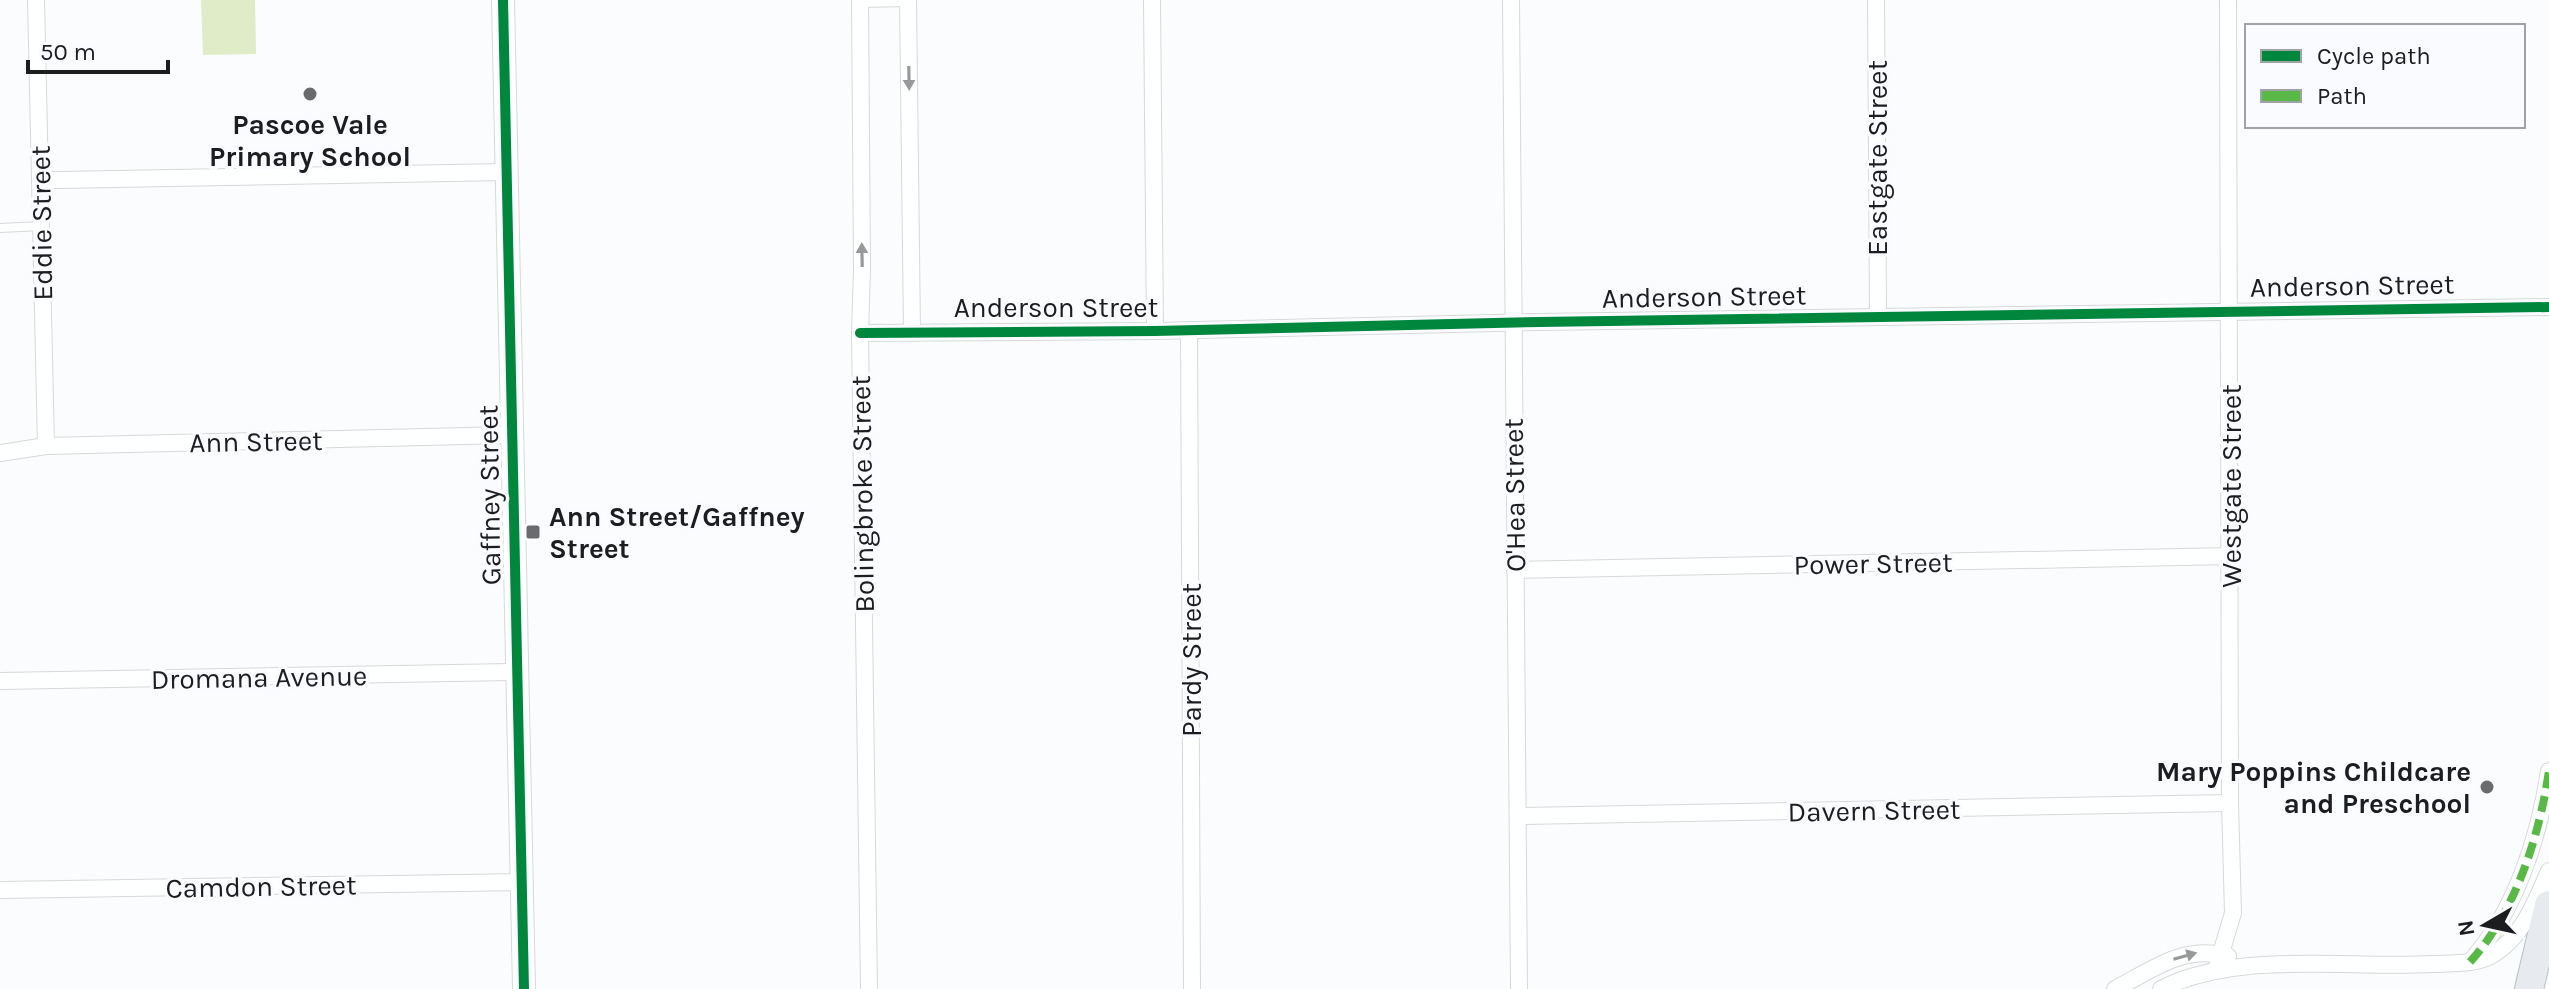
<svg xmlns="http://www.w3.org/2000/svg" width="2549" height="989" font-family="Karla,sans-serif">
  <rect width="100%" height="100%" fill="#fafcfe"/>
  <path fill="#dfecc7" d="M 201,0 L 255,0 L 256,54 L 203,55 Z"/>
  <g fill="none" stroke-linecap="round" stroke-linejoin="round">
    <defs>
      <g id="lane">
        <path d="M 861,3 L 908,2"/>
        <path d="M 0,228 L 41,226"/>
      </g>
      <g id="street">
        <path d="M 36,0 L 46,446"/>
        <path d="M 860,0 L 862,269 L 860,333 L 869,989"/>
        <path d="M 908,0 L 912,332"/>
        <path d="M 1152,0 L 1155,331"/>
        <path d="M 1511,0 L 1519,989"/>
        <path d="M 1876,0 L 1878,317"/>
        <path d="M 41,184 L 43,180 L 59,180 L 506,172"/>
        <path d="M 1189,330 L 1192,989"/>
        <path d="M 860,333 L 1155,331 L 1539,322 L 2549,307"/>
        <path d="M 0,453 L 46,446 L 512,435"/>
        <path d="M 1515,570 L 2231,556"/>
        <path d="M 0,681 L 517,672"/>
        <path d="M 1518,816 L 2230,803"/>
        <path d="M 0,890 L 521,882"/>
        <path d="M 2470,962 C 2516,911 2539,837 2549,771"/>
        <path d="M 2216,970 L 2233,913 L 2230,803 L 2228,0"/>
        <path d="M 2115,989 C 2154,969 2182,945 2228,956"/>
        <path d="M 2161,989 C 2237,950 2347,969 2432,964 C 2451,963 2475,965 2492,955 C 2522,938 2536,901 2549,871"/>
      </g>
      <path id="secondary" d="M 503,0 L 524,989"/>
      <path id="highway" d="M 2529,989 L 2549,905"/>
    </defs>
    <use href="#lane" stroke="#d6d8da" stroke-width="10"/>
    <use href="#street" stroke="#d6d8da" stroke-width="18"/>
    <use href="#secondary" stroke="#d6d8da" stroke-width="24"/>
    <use href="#highway" stroke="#b9bec4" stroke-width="30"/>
    <use href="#lane" stroke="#feffff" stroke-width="8"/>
    <use href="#street" stroke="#feffff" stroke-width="16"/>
    <use href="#secondary" stroke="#feffff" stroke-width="22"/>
    <use href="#highway" stroke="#e7ebf0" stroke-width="28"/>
    <path stroke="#58b947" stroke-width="8" stroke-dasharray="16 8" stroke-linecap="butt" d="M 2470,962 C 2516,911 2539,837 2549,771"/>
    <defs>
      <g id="cycleway">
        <path d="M 503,0 L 524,989"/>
        <path d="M 860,333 L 1155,331 L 1539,322 L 2549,307"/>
      </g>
    </defs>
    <use href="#cycleway" stroke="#f9fbff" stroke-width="15"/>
    <use href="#cycleway" stroke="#00873e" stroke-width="10"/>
  </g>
  <defs><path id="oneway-solid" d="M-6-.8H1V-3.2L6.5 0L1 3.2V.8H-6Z" transform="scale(2)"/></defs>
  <g fill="#98999a">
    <use href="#oneway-solid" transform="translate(909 78) rotate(89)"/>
    <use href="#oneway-solid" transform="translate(862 255) rotate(-91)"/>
    <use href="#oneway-solid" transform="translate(2185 956) rotate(-16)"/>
  </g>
  <g fill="#6a6b6d" stroke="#f9fbff" stroke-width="3">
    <circle cx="310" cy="94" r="8"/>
    <rect x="525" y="524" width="16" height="16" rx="4"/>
    <circle cx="2487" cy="787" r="8"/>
  </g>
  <g text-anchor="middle" stroke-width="7" stroke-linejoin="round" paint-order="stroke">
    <g font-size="28" font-weight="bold" fill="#1c1d1f" stroke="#f9fbff">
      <text x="310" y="134">Pascoe Vale<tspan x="310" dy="32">Primary School</tspan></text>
      <text x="549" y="526" text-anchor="start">Ann Street/Gaffney<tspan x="549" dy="32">Street</tspan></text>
      <text x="2471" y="781" text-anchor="end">Mary Poppins Childcare<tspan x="2471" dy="32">and Preschool</tspan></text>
    </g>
    <g font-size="28" fill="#1c1d1f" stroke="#f9fbff">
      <text transform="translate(1877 158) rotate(-90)" y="10">Eastgate Street</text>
      <text transform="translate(41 223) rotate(-91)" y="10">Eddie Street</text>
      <text transform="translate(2352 285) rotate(-1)" y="10">Anderson Street</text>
      <text transform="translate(1704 296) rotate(-1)" y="10">Anderson Street</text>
      <text x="1056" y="317">Anderson Street</text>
      <text transform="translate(256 441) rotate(-1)" y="10">Ann Street</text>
      <text transform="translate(2231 486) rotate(-90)" y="10">Westgate Street</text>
      <text transform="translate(862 494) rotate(-91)" y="10">Bolingbroke Street</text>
      <text transform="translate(489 495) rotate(-91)" y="10">Gaffney Street</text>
      <text transform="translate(1514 495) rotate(-91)" y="10">O'Hea Street</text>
      <text transform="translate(1873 563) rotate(-1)" y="10">Power Street</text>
      <text transform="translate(1191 660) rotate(-90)" y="10">Pardy Street</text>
      <text transform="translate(259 677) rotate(-1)" y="10">Dromana Avenue</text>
      <text transform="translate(1874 810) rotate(-1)" y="10">Davern Street</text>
      <text transform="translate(261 886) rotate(-1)" y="10">Camdon Street</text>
    </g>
  </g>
  <rect x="2245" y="24" width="280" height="104" fill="#f9fbff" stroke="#a1a2a5" stroke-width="2"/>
  <rect x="2261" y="50" width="40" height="12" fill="#00873e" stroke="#a1a2a5" stroke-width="2"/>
  <text x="2317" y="64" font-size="24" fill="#1c1d1f">Cycle path</text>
  <rect x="2261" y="90" width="40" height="12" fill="#58b947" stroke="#a1a2a5" stroke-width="2"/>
  <text x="2317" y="104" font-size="24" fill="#1c1d1f">Path</text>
  <g transform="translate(2485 925) rotate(261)" stroke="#f9fbff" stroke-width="6" paint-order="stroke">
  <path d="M0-6L14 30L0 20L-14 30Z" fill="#1c1d1f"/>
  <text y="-12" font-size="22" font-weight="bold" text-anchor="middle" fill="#1c1d1f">N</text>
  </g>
  <path d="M28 60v12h140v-12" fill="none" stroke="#1c1d1f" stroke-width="4"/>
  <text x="40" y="60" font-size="24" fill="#1c1d1f" stroke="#f9fbff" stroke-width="6" paint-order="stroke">50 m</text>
</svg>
